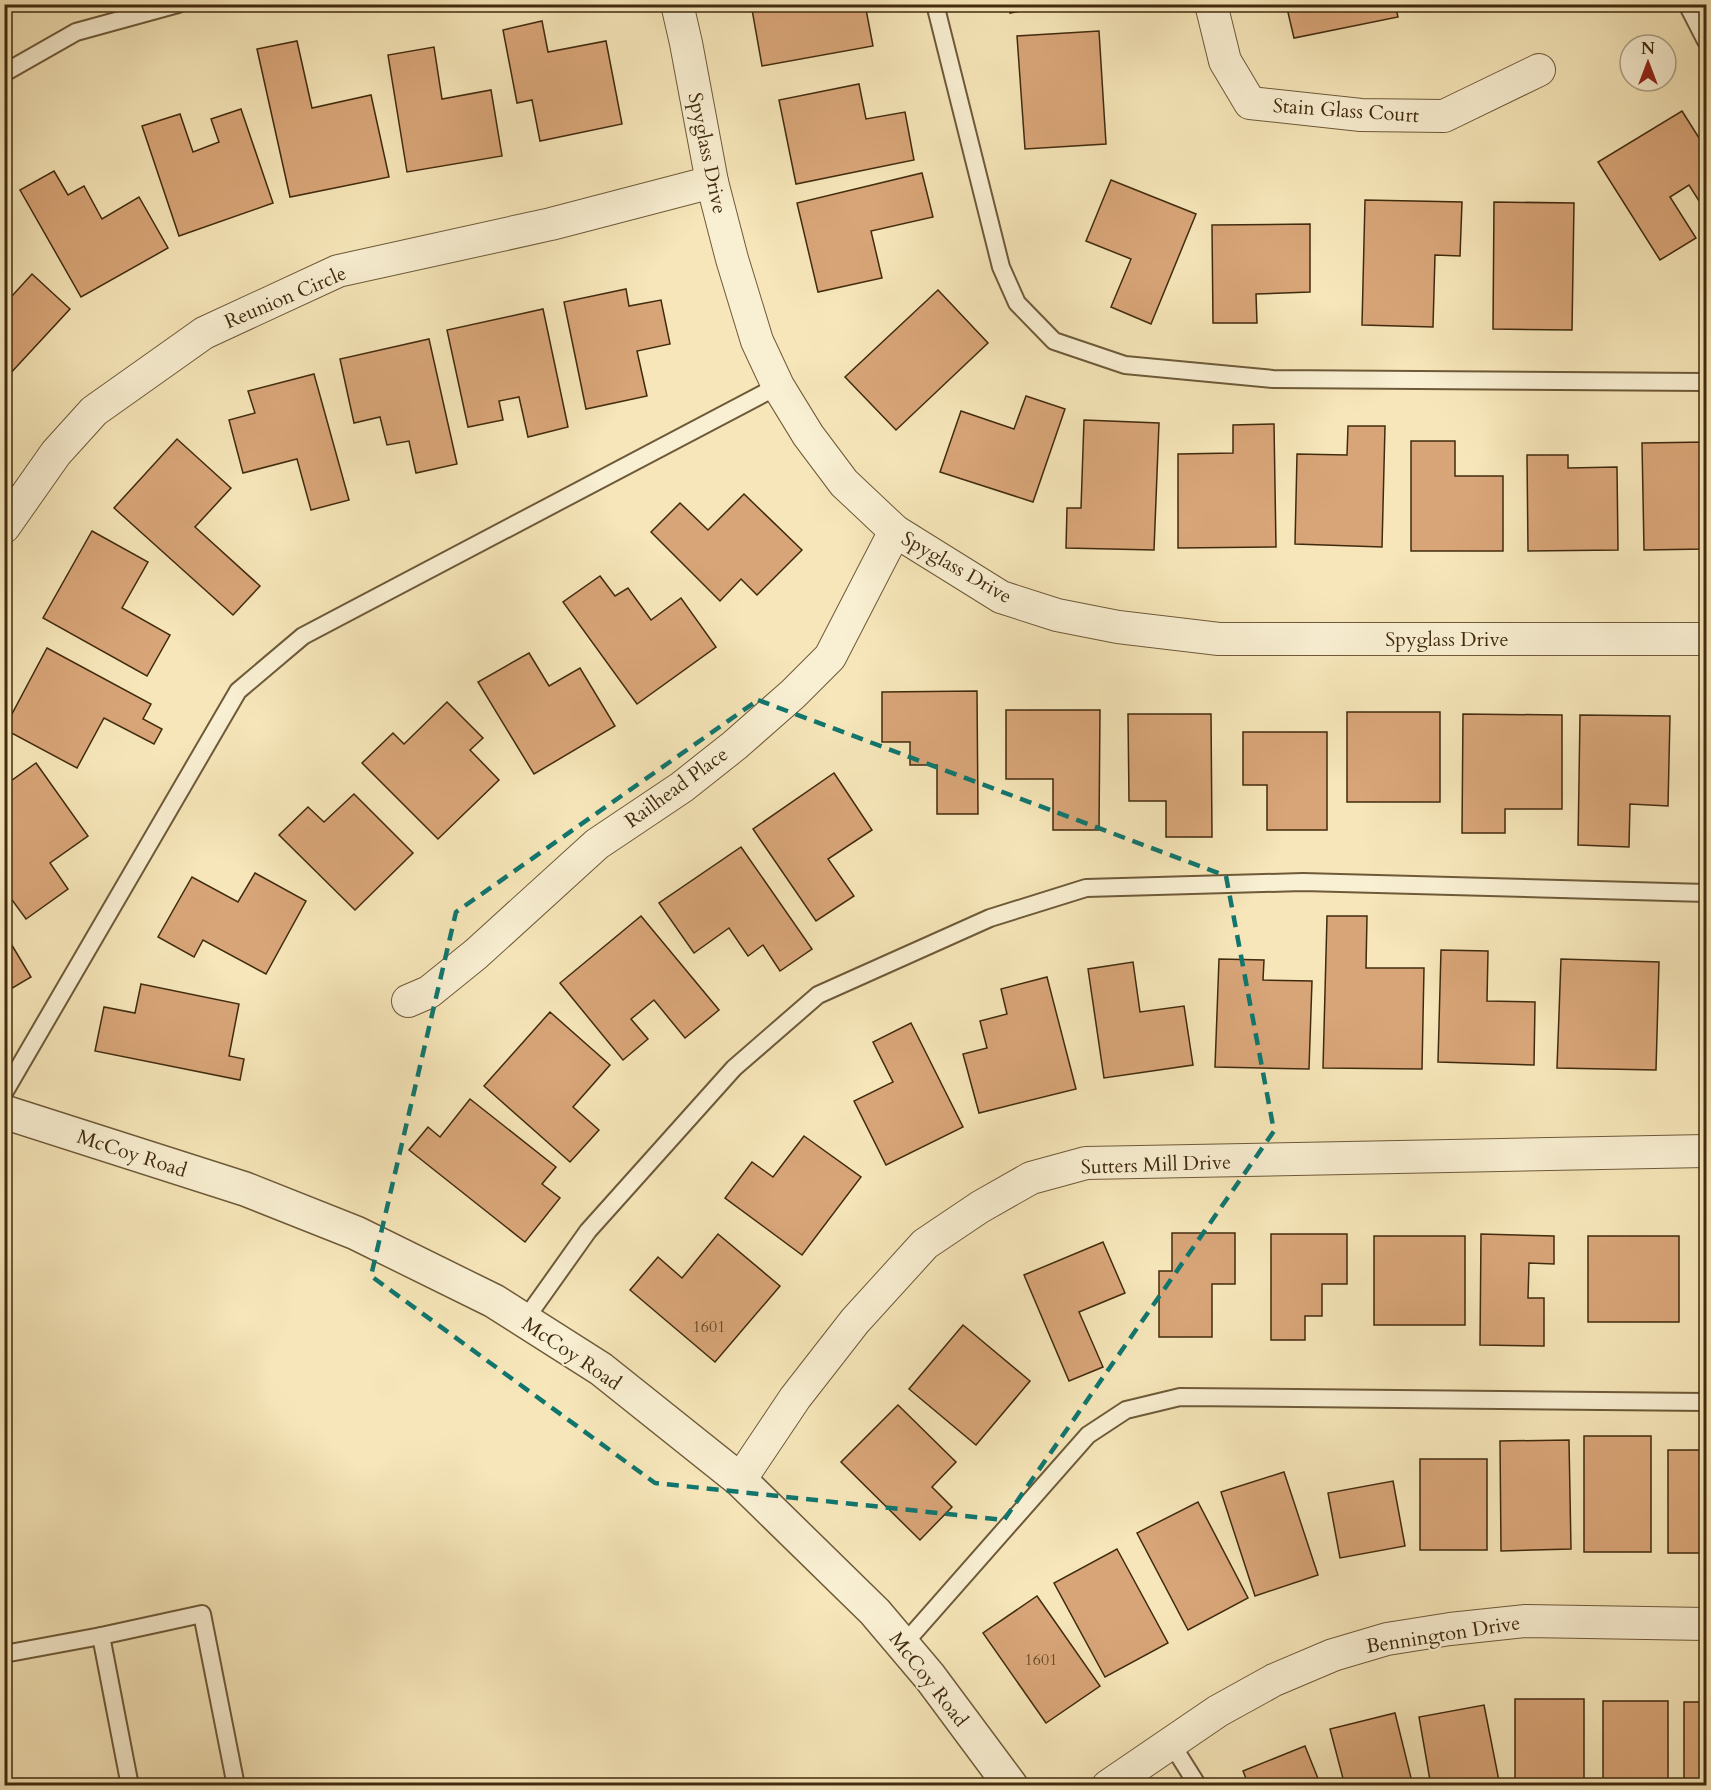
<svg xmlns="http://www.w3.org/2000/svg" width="1711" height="1790" font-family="Cardo,serif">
  <rect width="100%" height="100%" fill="#f6e6b9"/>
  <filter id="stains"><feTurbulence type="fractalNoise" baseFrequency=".00333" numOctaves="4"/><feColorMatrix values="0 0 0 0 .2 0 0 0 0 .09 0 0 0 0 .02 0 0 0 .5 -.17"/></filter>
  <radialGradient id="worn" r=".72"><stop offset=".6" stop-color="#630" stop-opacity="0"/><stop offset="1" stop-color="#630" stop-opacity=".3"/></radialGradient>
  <g fill="#d8a578" stroke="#412b0e" stroke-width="1.5">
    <path d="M 751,4 L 865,4 L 873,46 L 762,66 Z"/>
    <path d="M 1009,4 L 1059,4 L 1010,13 Z"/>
    <path d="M 1286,4 L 1395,4 L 1398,17 L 1294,38 Z"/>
    <path d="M 542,21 L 548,52 L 606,41 L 622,124 L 540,141 L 532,100 L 517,103 L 503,30 Z"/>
    <path d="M 1099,31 L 1106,144 L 1025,149 L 1017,36 Z"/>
    <path d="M 297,41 L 312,108 L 371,95 L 389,177 L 290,197 L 257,49 Z"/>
    <path d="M 434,47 L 442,99 L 491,90 L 502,156 L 407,172 L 388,55 Z"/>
    <path d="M 859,84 L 866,119 L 905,112 L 914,160 L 796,184 L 779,100 Z"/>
    <path d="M 241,109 L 273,203 L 179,236 L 142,126 L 180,114 L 193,152 L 219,142 L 211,119 Z"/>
    <path d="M 1682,111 L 1706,149 L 1706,212 L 1689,185 L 1670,197 L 1696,238 L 1660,260 L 1598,162 Z"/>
    <path d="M 54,171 L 68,195 L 84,186 L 102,219 L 139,197 L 168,248 L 81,297 L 20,190 Z"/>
    <path d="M 922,173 L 933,217 L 871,231 L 882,278 L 818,292 L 797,203 Z"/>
    <path d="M 1111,180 L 1196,214 L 1151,324 L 1111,307 L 1131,259 L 1086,241 Z"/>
    <path d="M 1365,200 L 1462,202 L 1460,256 L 1435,255 L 1433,327 L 1362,325 Z"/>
    <path d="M 1494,202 L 1574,203 L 1572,330 L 1493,329 Z"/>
    <path d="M 1310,224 L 1310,292 L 1256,294 L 1257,323 L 1213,323 L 1212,225 Z"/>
    <path d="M 32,274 L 70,309 L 7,377 L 4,375 L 4,289 L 12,296 Z"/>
    <path d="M 626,289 L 629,306 L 661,300 L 670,344 L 637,351 L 647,396 L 586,409 L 564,302 Z"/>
    <path d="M 938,290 L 988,343 L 896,430 L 845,377 Z"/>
    <path d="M 543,309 L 568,427 L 528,437 L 519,397 L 499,401 L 503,420 L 468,427 L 447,330 Z"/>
    <path d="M 429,339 L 457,464 L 416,473 L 409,441 L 387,445 L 380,417 L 354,423 L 340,359 Z"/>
    <path d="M 314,374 L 349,500 L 311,510 L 297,459 L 243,473 L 229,420 L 255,413 L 248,391 Z"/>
    <path d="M 1026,396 L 1065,409 L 1033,502 L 940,472 L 961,411 L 1014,429 Z"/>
    <path d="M 1084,420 L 1159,423 L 1154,550 L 1066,548 L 1067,508 L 1081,508 Z"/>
    <path d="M 1274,424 L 1276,547 L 1178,548 L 1178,454 L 1233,453 L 1233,425 Z"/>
    <path d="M 1348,426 L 1385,426 L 1382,547 L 1295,544 L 1297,454 L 1347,455 Z"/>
    <path d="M 177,439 L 231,488 L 195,527 L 260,586 L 233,615 L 114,508 Z"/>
    <path d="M 1411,441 L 1455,441 L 1455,476 L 1503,476 L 1503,551 L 1411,551 Z"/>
    <path d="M 1706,442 L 1706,549 L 1644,550 L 1642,443 Z"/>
    <path d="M 1527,455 L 1568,455 L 1568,468 L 1617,467 L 1618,550 L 1528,551 Z"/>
    <path d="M 744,494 L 802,550 L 757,595 L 741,579 L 720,601 L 651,532 L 680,503 L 708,530 Z"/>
    <path d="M 92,531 L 148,562 L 122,608 L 170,635 L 147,676 L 43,618 Z"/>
    <path d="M 600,576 L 615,596 L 628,588 L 651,620 L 681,598 L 716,647 L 637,704 L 563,602 Z"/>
    <path d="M 47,648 L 151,704 L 143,719 L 162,729 L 154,744 L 104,718 L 77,768 L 4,729 Z"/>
    <path d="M 529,653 L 549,686 L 580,668 L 615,726 L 534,774 L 478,682 Z"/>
    <path d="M 977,691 L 978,814 L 937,814 L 937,765 L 910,765 L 910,742 L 882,742 L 882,692 Z"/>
    <path d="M 447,702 L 483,738 L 470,750 L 499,780 L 438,839 L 362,763 L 393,733 L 404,744 Z"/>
    <path d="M 1006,710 L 1100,710 L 1099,830 L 1053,830 L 1053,779 L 1006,779 Z"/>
    <rect x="1347" y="712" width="93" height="90"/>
    <path d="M 1128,714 L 1211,714 L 1212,837 L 1166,837 L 1166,801 L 1129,801 Z"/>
    <path d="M 1463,714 L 1562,715 L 1562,809 L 1505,809 L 1505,833 L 1462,833 Z"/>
    <path d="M 1580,715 L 1670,716 L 1668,806 L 1630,804 L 1629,847 L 1578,845 Z"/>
    <path d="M 1243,732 L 1327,732 L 1327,830 L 1267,830 L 1267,785 L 1243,785 Z"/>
    <path d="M 36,763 L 88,836 L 50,863 L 68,889 L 26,919 L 4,889 L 4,786 Z"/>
    <path d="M 834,773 L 872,830 L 828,859 L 854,896 L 816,921 L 753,829 Z"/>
    <path d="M 354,794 L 413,853 L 355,910 L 279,835 L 308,807 L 324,822 Z"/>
    <path d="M 741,847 L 812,949 L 780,971 L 763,945 L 748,956 L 729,928 L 694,953 L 659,903 Z"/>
    <path d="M 255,873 L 306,901 L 266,974 L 203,940 L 194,957 L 158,937 L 192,877 L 238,902 Z"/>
    <path d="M 641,916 L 719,1010 L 685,1038 L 654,1000 L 631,1019 L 648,1039 L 623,1060 L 560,983 Z"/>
    <path d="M 1327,916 L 1367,916 L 1366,968 L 1424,968 L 1422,1069 L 1323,1068 Z"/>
    <path d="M 4,932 L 31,977 L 4,993 Z"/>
    <path d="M 1441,950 L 1488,951 L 1487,1001 L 1535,1002 L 1534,1065 L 1438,1062 Z"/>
    <path d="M 1219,959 L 1264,960 L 1263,980 L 1312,981 L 1309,1069 L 1215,1067 Z"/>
    <path d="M 1561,959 L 1659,962 L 1656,1070 L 1557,1068 Z"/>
    <path d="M 1133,962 L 1140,1012 L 1184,1006 L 1193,1065 L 1104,1078 L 1088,969 Z"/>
    <path d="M 1047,977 L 1076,1089 L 979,1113 L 963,1054 L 987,1048 L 980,1021 L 1007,1014 L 1001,989 Z"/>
    <path d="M 141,984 L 239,1004 L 229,1056 L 244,1059 L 240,1080 L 95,1051 L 104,1007 L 135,1013 Z"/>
    <path d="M 550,1012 L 610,1065 L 573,1107 L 599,1130 L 570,1162 L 484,1086 Z"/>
    <path d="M 911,1023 L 963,1127 L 886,1165 L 854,1101 L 893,1082 L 873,1042 Z"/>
    <path d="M 470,1099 L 556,1167 L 542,1184 L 560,1198 L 525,1242 L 409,1150 L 428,1127 L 440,1137 Z"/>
    <path d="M 804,1136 L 861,1177 L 802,1255 L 725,1198 L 752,1162 L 773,1177 Z"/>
    <path d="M 1172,1233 L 1235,1233 L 1235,1284 L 1212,1284 L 1212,1337 L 1159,1337 L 1159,1271 L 1172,1271 Z"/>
    <path d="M 718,1234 L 780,1286 L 715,1362 L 630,1290 L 658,1257 L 682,1278 Z"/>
    <path d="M 1271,1234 L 1347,1234 L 1347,1284 L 1322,1284 L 1322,1316 L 1305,1316 L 1305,1340 L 1271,1340 Z"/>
    <path d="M 1481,1234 L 1554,1236 L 1554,1264 L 1529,1263 L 1528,1298 L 1544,1298 L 1544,1346 L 1480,1345 Z"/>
    <rect x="1374" y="1236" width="91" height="89"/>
    <rect x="1588" y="1236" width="91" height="86"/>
    <rect x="1701" y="1239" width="5" height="106"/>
    <path d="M 1103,1242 L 1125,1293 L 1079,1312 L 1103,1367 L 1069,1381 L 1024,1275 Z"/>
    <path d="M 963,1325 L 1030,1381 L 976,1445 L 909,1389 Z"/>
    <path d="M 898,1405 L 956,1462 L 932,1487 L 952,1507 L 920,1540 L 841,1462 Z"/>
    <rect x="1584" y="1436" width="67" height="116"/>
    <path d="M 1569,1440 L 1571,1549 L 1501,1551 L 1500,1441 Z"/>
    <rect x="1668" y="1450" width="38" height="103"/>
    <rect x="1420" y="1459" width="67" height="91"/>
    <path d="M 1284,1472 L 1318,1575 L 1255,1596 L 1221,1492 Z"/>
    <path d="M 1393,1481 L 1405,1546 L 1340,1558 L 1328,1493 Z"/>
    <path d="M 1198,1502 L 1248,1598 L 1188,1630 L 1137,1533 Z"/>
    <path d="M 1117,1549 L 1168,1643 L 1105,1677 L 1054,1583 Z"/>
    <path d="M 1037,1596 L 1100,1686 L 1046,1723 L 983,1633 Z"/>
    <rect x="1515" y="1699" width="69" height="87"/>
    <path d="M 1603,1701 L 1668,1701 L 1668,1783 L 1603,1786 Z"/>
    <rect x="1684" y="1702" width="22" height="84"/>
    <path d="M 1484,1705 L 1500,1786 L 1431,1786 L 1419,1717 Z"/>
    <path d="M 1395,1713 L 1413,1786 L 1345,1786 L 1330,1729 Z"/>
    <path d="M 1305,1746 L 1321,1786 L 1249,1786 L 1243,1771 Z"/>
  </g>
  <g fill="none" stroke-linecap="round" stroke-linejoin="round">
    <defs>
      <g id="service">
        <path d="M 935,4 L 1001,267 L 1017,303 L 1054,341 L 1125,365 L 1273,379 L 1706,382"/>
        <path d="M 1687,4 L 1706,41"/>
        <path d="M 4,73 L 76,32 L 178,4"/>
        <path d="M 4,1093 L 238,691 L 303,636 L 778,386"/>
        <path d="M 524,1321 L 588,1231 L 734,1068 L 818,995 L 990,918 L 1086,888 L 1303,882 L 1706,893"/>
        <path d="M 903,1645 L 1088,1435 L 1126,1410 L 1180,1397 L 1706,1402"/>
        <path d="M 4,1654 L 101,1636"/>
        <path d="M 1171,1743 L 1198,1786"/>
        <path d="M 130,1786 L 101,1636 L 202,1614 L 236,1786"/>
      </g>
      <g id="minor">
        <path d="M 677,4 L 686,43 L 712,182 L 732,259 L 757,341 L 778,386 L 808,435 L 844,483 L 895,531 L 1001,597 L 1057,615 L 1118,627 L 1219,639 L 1706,639"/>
        <path d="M 1211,4 L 1225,61 L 1250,103 L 1361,115 L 1444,116 L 1539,70"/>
        <path d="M 4,527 L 56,453 L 94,411 L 204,333 L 338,271 L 551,224 L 712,182"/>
        <path d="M 408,1001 L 429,992 L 476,954 L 597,844 L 682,787 L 735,745 L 793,694 L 830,657 L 895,531"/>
        <path d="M 740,1480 L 795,1398 L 855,1321 L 925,1244 L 980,1207 L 1031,1178 L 1086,1163 L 1706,1151"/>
        <path d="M 1108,1786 L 1218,1711 L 1274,1680 L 1333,1655 L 1387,1639 L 1450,1629 L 1526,1621 L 1706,1624"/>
      </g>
      <path id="tertiary" d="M 4,1112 L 245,1189 L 356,1233 L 494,1301 L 601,1369 L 740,1480 L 875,1612 L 930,1677 L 1011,1786"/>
    </defs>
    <use href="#service" stroke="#6e5a39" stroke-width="20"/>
    <use href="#minor" stroke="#6e5a39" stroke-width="34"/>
    <use href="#tertiary" stroke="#6e5a39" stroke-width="36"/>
    <use href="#service" stroke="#f9efd2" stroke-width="16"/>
    <use href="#minor" stroke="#f9efd2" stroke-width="32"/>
    <use href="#tertiary" stroke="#f9efd2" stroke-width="33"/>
  </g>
  <path fill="none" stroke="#0f766e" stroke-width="4.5" stroke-dasharray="12 8" stroke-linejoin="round" d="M 758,700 L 1226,876 L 1274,1131 L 1004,1520 L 655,1483 L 371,1276 L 456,912 Z"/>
  <g text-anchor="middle" stroke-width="4.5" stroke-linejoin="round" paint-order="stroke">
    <g font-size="16" fill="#674a28">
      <text x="709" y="1332">1601</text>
      <text x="1041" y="1665">1601</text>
    </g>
    <g font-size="20" fill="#412b0e" stroke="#f9efd2">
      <text transform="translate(1346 110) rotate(4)" y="7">Stain Glass Court</text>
      <text transform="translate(708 153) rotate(78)" y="7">Spyglass Drive</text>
      <text transform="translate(285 297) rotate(-23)" y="7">Reunion Circle</text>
      <text transform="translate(957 567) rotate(30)" y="7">Spyglass Drive</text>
      <text x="1447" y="646">Spyglass Drive</text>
      <text transform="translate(676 787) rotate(-36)" y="7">Railhead Place</text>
      <text transform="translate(132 1153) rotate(18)" y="7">McCoy Road</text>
      <text transform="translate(1156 1164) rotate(-2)" y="7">Sutters Mill Drive</text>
      <text transform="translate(572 1353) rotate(34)" y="7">McCoy Road</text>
      <text transform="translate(1443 1634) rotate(-9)" y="7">Bennington Drive</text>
      <text transform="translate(929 1679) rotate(52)" y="7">McCoy Road</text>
    </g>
  </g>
  <rect width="1711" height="1790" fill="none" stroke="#f6e6b9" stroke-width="24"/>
  <rect x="6" y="6" width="1699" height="1778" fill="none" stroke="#412b0e" stroke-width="3"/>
  <rect x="12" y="12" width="1687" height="1766" fill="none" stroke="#412b0e" stroke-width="1.5"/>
  <g transform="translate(1648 63)"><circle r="28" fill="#f9efd2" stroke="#afa184" stroke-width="1.5"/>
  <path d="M0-4.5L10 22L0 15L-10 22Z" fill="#8f2418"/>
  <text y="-9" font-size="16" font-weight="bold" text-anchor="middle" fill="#412b0e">N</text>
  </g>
  <rect width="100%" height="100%" filter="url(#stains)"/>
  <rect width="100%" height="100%" fill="url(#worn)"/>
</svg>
